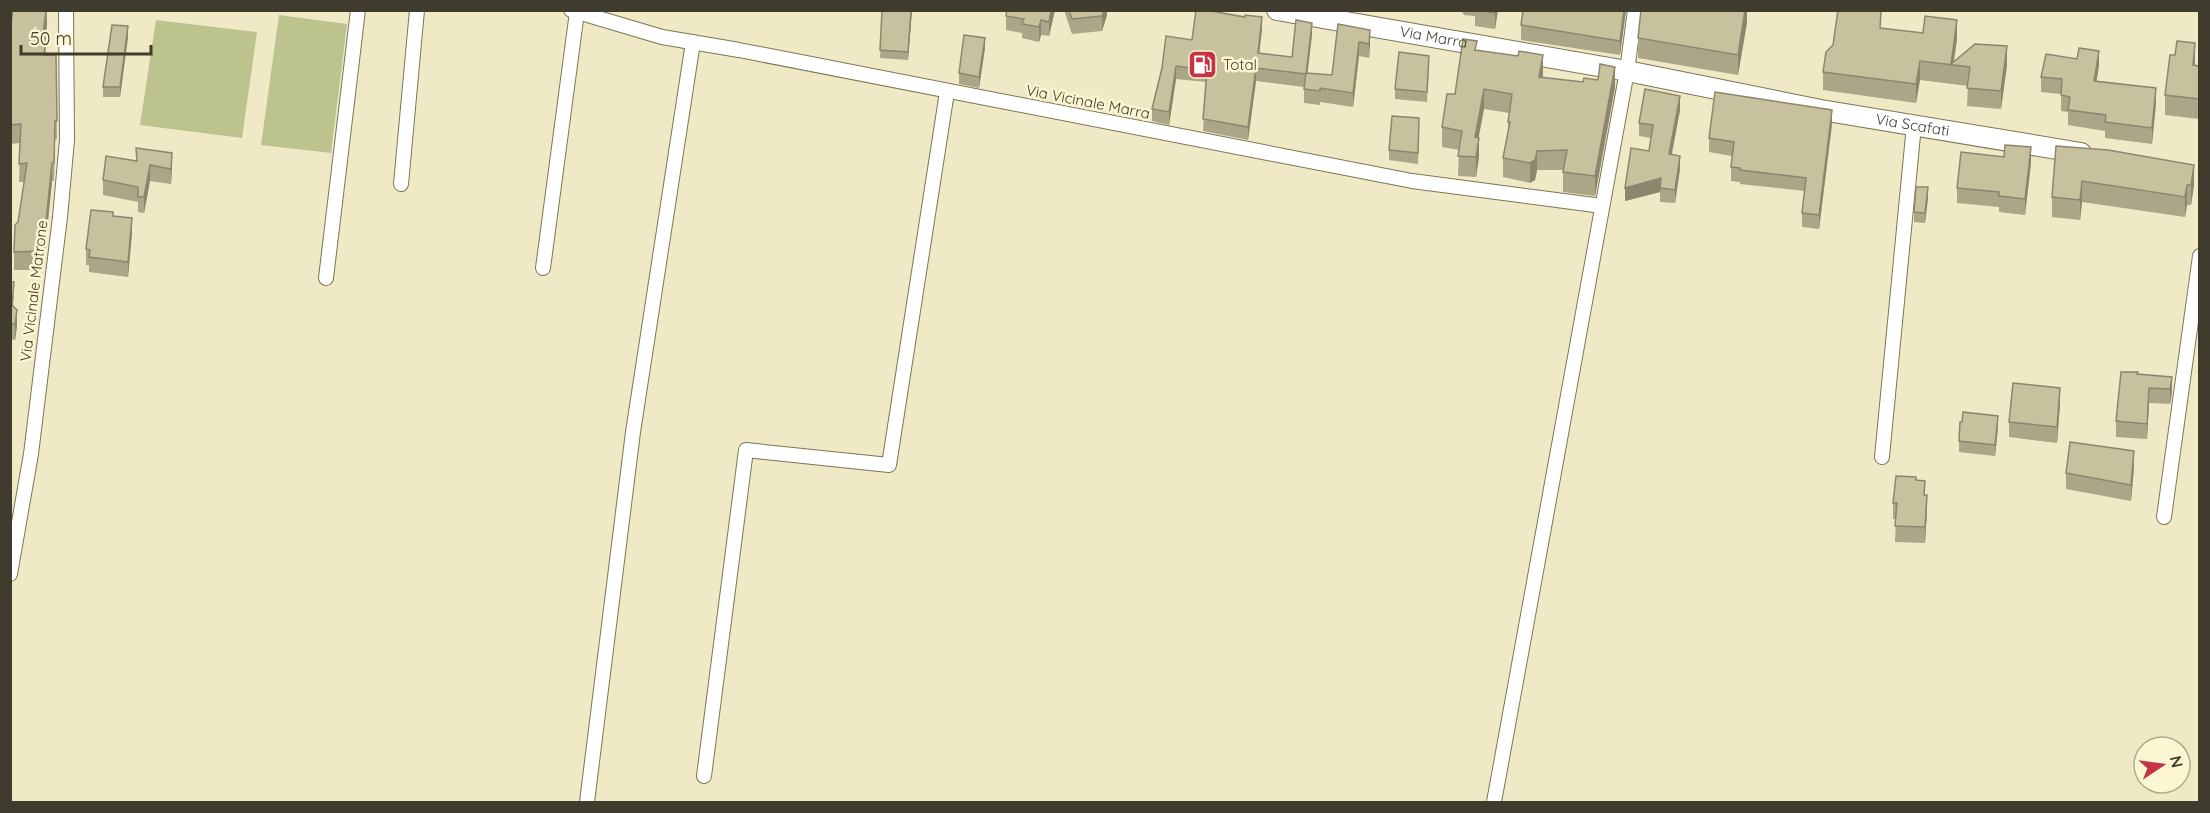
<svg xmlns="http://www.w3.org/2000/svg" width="2210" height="813" font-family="Quicksand,sans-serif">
  <rect width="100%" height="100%" fill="#efe9c5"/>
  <g fill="#bdc38c">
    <path d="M 279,15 L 347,24 L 331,153 L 261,145 Z"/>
    <path d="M 156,20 L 257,32 L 242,138 L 140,125 Z"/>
  </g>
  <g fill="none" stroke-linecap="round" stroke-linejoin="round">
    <defs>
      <g id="minor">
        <path d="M 571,10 L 662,37 L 739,50 L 1412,181 L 1602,206"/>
        <path d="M 401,184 L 417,10"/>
        <path d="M 543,268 L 577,12"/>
        <path d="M 326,278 L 358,10"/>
        <path d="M 1882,457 L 1914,125"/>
        <path d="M 2164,517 L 2200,256"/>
        <path d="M 10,574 L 31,454 L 60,217 L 67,140 L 66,10"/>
        <path d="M 704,776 L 746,450 L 889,465 L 947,92"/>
        <path d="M 587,802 L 633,432 L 693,42"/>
        <path d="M 1494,802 L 1627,71 L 1635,10"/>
      </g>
      <g id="secondary">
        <path id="s1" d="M 1277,10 L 1627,71 L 1821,110 L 2081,153"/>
      </g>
    </defs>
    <use href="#minor" stroke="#7c7655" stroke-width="16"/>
    <use href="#secondary" stroke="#7c7655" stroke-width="22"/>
    <use href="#minor" stroke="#fff" stroke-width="14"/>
    <use href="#secondary" stroke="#fff" stroke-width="20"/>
  </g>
  <g fill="#aba688">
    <path d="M 47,10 L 47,25 L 45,38 L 46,55 L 56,55 L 57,139 L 55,140 L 54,181 L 52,181 L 43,270 L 14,270 L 14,252 L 24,182 L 19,182 L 20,143 L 10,144 L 11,30 Z"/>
    <path d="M 882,10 L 912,10 L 908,60 L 880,58 Z"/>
    <path d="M 1055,10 L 1049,36 L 1041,35 L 1039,42 L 1022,38 L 1022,33 L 1006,30 L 1006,16 Z"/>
    <path d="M 1064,10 L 1107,10 L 1107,15 L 1102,31 L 1072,34 Z"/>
    <path d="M 1461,10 L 1498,10 L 1495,29 L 1475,26 L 1475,16 L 1464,15 Z"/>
    <path d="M 1626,10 L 1620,55 L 1521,40 L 1521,25 Z"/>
    <path d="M 1747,10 L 1747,22 L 1738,75 L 1638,58 L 1638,38 Z"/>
    <path d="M 1338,24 L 1370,43 L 1369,58 L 1359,56 L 1353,107 L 1320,102 L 1320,105 L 1304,103 L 1304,87 L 1256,81 L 1248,140 L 1203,131 L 1206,82 L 1176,79 L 1169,125 L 1152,121 L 1152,109 L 1162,68 L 1192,40 L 1262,29 L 1259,53 L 1292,57 L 1312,35 L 1307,73 L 1332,75 Z"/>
    <path d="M 1881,28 L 1957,39 L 1954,61 L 2007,65 L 2001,109 L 1967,106 L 1968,86 L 1920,80 L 1916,103 L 1823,90 L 1823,72 Z"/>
    <path d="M 128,37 L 120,97 L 103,97 L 103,87 Z"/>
    <path d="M 985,48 L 979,88 L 959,84 L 959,73 Z"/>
    <path d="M 1477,50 L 1543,75 L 1542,77 L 1615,87 L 1595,196 L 1563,192 L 1563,170 L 1537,170 L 1535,180 L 1530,183 L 1503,177 L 1503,158 L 1508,133 L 1508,122 L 1509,113 L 1484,109 L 1478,138 L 1479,157 L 1476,177 L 1458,176 L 1459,150 L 1442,147 L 1442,127 L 1455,94 Z"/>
    <path d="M 2077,59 L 2099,66 L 2096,82 L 2156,103 L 2152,144 L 2105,138 L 2105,131 L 2068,125 L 2068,112 L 2061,111 L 2061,94 L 2041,92 L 2041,77 Z"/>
    <path d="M 2195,65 L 2199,66 L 2199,119 L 2165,115 L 2165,95 Z"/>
    <path d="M 1429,66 L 1427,102 L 1395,99 L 1395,89 Z"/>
    <path d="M 1680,110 L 1672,154 L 1680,169 L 1675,203 L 1660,202 L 1660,192 L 1625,201 L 1649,151 L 1651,138 L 1639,136 L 1639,123 Z"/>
    <path d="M 1832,124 L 1819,229 L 1802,227 L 1802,213 L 1805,191 L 1740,184 L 1740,182 L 1731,181 L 1731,167 L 1732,156 L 1709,152 L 1709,138 Z"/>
    <path d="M 1419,129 L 1418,164 L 1389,160 L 1389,150 Z"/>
    <path d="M 2056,146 L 2194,185 L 2191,205 L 2187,205 L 2185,217 L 2082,202 L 2080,220 L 2052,217 L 2052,197 Z"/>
    <path d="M 106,156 L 172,168 L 171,184 L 150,181 L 144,213 L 138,212 L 138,202 L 103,195 L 103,180 Z"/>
    <path d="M 2031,163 L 2025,215 L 1999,212 L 1999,207 L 1957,203 L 1957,188 Z"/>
    <path d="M 1928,198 L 1925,223 L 1914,222 L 1914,212 Z"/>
    <path d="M 132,233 L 128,277 L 89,272 L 89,265 L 86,265 L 86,249 Z"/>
    <path d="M 10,282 L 14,297 L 13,306 L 17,326 L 15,340 L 10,339 Z"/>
    <path d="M 2138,374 L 2172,377 L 2172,392 L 2170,404 L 2149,403 L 2147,439 L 2116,437 L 2116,421 Z"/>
    <path d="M 2060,404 L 2057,443 L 2009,437 L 2009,422 Z"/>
    <path d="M 1998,427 L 1995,456 L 1959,452 L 1959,441 Z"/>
    <path d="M 2134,467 L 2131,501 L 2066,489 L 2066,473 Z"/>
    <path d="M 1916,480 L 1925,495 L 1927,511 L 1925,543 L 1895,542 L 1896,519 L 1893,519 L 1893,503 Z"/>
  </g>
  <g fill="#8b876f">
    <path d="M 46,10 L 47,25 L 43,52 L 43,34 Z"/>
    <path d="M 911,10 L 912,10 L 908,60 L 908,52 Z"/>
    <path d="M 1051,10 L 1055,10 L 1049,36 L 1049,22 Z"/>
    <path d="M 1104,10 L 1107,10 L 1107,15 L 1102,31 L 1102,16 Z"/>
    <path d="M 1495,10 L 1498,10 L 1495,29 Z"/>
    <path d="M 1624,10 L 1626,10 L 1620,55 L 1620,41 Z"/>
    <path d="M 1745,10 L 1747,10 L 1747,22 L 1738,75 L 1738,55 Z"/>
    <path d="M 1262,17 L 1262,29 L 1258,65 L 1258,53 Z"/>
    <path d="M 1041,20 L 1041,35 L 1039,42 L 1039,27 Z"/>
    <path d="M 1957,20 L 1957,39 L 1953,65 L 1951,65 Z"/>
    <path d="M 1312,23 L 1312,35 L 1306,87 L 1306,74 Z"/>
    <path d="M 128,26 L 128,37 L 120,97 L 120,87 Z"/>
    <path d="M 1370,30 L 1370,43 L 1369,58 L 1369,44 Z"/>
    <path d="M 985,38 L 985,48 L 979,88 L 979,77 Z"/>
    <path d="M 1359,42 L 1359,56 L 1353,107 L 1353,93 Z"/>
    <path d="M 2195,43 L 2195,63 L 2193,85 L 2193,65 Z"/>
    <path d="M 2007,46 L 2007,65 L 2001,109 L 2001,91 Z"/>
    <path d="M 2099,51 L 2099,66 L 2094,97 L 2094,81 Z"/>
    <path d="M 1543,55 L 1543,75 L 1539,97 L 1539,77 Z"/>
    <path d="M 1920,61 L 1920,80 L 1916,103 L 1916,84 Z"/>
    <path d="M 1176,66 L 1176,79 L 1169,125 L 1169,112 Z"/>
    <path d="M 1615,67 L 1615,87 L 1595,196 L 1595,176 Z"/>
    <path d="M 1256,68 L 1256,81 L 1248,140 L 1248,127 Z"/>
    <path d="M 2156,88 L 2156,103 L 2152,144 L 2152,128 Z"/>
    <path d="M 1484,89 L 1484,109 L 1475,157 L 1475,137 Z"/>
    <path d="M 1680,96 L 1680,110 L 1669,167 L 1669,154 Z"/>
    <path d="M 1832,110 L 1832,124 L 1819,229 L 1819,215 Z"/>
    <path d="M 1479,138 L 1479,157 L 1476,177 L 1476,157 Z"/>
    <path d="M 2031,147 L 2031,163 L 2025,215 L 2025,199 Z"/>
    <path d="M 1537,151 L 1537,170 L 1535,180 L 1530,183 L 1530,163 Z"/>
    <path d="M 172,153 L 172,168 L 171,184 L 171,169 Z"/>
    <path d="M 1680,156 L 1680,169 L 1675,203 L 1675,190 Z"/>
    <path d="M 52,163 L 52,181 L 43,270 L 43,251 Z"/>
    <path d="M 150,165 L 150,181 L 144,213 L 144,197 Z"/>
    <path d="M 2194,165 L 2194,185 L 2191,205 L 2191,185 Z"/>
    <path d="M 1661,178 L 1660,192 L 1625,201 L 1625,188 Z"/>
    <path d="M 2082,181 L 2082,202 L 2080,220 L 2080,200 Z"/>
    <path d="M 2187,185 L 2187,205 L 2185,217 L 2185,197 Z"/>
    <path d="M 1928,187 L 1928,198 L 1925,223 L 1925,213 Z"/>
    <path d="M 132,218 L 132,233 L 128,277 L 128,262 Z"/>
    <path d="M 17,310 L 17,326 L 15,340 L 15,324 Z"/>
    <path d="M 2172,377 L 2172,392 L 2170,404 L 2170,389 Z"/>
    <path d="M 2060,388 L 2060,404 L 2057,443 L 2057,427 Z"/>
    <path d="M 2149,388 L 2149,403 L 2147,439 L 2147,424 Z"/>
    <path d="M 1998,416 L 1998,427 L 1995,456 L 1995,445 Z"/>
    <path d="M 2134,451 L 2134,467 L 2131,501 L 2131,485 Z"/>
    <path d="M 1927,495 L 1927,511 L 1925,543 L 1925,527 Z"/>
  </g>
  <g fill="#c7c19e" stroke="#8b876f" stroke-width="1.5">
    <path d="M 13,10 L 46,10 L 43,34 L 46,40 L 44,55 L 56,55 L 57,121 L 55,121 L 54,163 L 52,163 L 43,251 L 14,252 L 15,225 L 18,222 L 27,163 L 19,164 L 21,124 L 10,125 L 10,30 Z"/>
    <path d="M 882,10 L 911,10 L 908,52 L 880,50 Z"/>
    <path d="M 1007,10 L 1051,10 L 1049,22 L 1041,20 L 1039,27 L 1022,24 L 1024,19 L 1006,16 Z"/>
    <path d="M 1069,10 L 1104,10 L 1102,16 L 1072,19 Z"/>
    <path d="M 1196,10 L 1205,10 L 1245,17 L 1245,15 L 1262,17 L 1258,53 L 1292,57 L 1296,20 L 1312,23 L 1306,74 L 1256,68 L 1248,127 L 1203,119 L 1207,70 L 1176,66 L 1169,112 L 1152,109 L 1162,68 L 1166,36 L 1192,40 Z"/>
    <path d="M 1475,10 L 1495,10 L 1495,13 Z"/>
    <path d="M 1523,10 L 1624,10 L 1620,41 L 1521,25 Z"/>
    <path d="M 1641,10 L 1745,10 L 1738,55 L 1638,38 Z"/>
    <path d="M 1838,10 L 1872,10 L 1881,12 L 1880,28 L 1923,33 L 1925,16 L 1957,20 L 1951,64 L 1975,44 L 2007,46 L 2001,91 L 1967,88 L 1970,67 L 1920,61 L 1916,84 L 1823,72 L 1826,52 L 1833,45 Z"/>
    <path d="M 1338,24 L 1370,30 L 1369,44 L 1359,42 L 1353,93 L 1320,88 L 1320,91 L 1304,89 L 1306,73 L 1332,75 Z"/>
    <path d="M 112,25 L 128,26 L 120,87 L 103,87 Z"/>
    <path d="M 964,35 L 985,38 L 979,77 L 959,73 Z"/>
    <path d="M 1463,39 L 1477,41 L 1475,50 L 1518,56 L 1519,51 L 1543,55 L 1539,77 L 1583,82 L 1584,78 L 1598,80 L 1600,64 L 1615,67 L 1595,176 L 1563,172 L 1567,150 L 1537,151 L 1535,160 L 1530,163 L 1503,158 L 1510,122 L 1508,122 L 1512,94 L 1484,89 L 1475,137 L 1479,138 L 1476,157 L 1458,156 L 1462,131 L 1442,127 L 1447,94 L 1455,94 Z"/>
    <path d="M 2177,41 L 2195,43 L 2193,65 L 2199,66 L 2199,99 L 2165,95 L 2170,55 L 2175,55 Z"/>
    <path d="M 2079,48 L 2099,51 L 2094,81 L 2156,88 L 2152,128 L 2105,122 L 2106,115 L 2068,110 L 2070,97 L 2061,95 L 2062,79 L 2041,77 L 2046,54 L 2077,59 Z"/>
    <path d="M 1399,52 L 1429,56 L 1427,92 L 1395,89 Z"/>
    <path d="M 1645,89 L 1680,96 L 1669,154 L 1680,156 L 1675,190 L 1660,188 L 1661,178 L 1625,188 L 1631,148 L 1649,151 L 1653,125 L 1639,123 Z"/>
    <path d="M 1715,92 L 1832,110 L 1819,215 L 1802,213 L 1806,178 L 1740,170 L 1740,168 L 1731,167 L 1734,142 L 1709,138 Z"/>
    <path d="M 1392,116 L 1419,118 L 1418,153 L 1389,150 Z"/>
    <path d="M 2005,145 L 2031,147 L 2025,199 L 1999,196 L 1999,192 L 1957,188 L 1961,152 L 2004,157 Z"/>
    <path d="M 2056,146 L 2108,150 L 2194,165 L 2191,185 L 2187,185 L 2185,197 L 2082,181 L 2080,200 L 2052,197 Z"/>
    <path d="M 136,148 L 172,153 L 171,169 L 150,165 L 144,197 L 138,197 L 138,187 L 103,180 L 106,156 L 137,161 Z"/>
    <path d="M 1916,187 L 1928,187 L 1925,213 L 1914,212 Z"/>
    <path d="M 91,210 L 113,212 L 113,216 L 132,218 L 128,262 L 89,257 L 90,250 L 86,249 Z"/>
    <path d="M 10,282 L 14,282 L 12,305 L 17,310 L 15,324 L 10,324 Z"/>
    <path d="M 2121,372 L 2138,372 L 2137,374 L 2172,377 L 2170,389 L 2149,388 L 2147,424 L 2116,421 Z"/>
    <path d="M 2013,383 L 2060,388 L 2057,427 L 2009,422 Z"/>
    <path d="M 1963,412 L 1998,416 L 1995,445 L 1959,441 L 1960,422 L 1962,422 Z"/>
    <path d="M 2070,442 L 2134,451 L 2131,485 L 2066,473 Z"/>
    <path d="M 1896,476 L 1916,477 L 1916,480 L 1925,481 L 1924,495 L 1927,495 L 1925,527 L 1895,526 L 1897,503 L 1893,503 Z"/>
  </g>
  <defs>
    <symbol id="fuel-square" viewBox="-11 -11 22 22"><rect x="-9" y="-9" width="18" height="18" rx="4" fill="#c43446" stroke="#fcf6d2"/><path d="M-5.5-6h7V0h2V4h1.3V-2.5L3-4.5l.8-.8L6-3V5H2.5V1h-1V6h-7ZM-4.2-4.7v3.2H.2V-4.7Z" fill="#fff"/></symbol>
  </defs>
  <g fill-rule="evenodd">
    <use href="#fuel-square" x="1186" y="48" width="33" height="33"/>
  </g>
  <g text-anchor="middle" stroke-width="5" stroke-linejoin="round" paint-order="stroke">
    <g font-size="15" fill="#3f3c2e" stroke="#fcf6d2">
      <text dy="5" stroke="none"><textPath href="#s1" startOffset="159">Via Marra</textPath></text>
      <text transform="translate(1088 102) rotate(11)" y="5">Via Vicinale Marra</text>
      <text dy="5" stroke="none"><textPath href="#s1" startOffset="646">Via Scafati</textPath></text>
      <text transform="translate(34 291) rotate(-83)" y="5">Via Vicinale Matrone</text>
    </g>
    <g font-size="15" fill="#3f3c2e" stroke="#fcf6d2" text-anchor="start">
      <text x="1223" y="70">Total</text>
    </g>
  </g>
  <rect width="2210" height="813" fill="none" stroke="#3f3c2e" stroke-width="24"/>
  <g transform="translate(2162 765) rotate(77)"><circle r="28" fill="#fcf6d2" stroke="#b0ac90" stroke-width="1.5"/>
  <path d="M0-4.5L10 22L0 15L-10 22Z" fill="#c43446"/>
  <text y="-9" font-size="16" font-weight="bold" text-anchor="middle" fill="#3f3c2e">N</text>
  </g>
  <path d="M21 45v9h130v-9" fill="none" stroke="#3f3c2e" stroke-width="3"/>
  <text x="30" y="45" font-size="18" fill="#3f3c2e" stroke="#fcf6d2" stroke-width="4.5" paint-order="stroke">50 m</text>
</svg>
